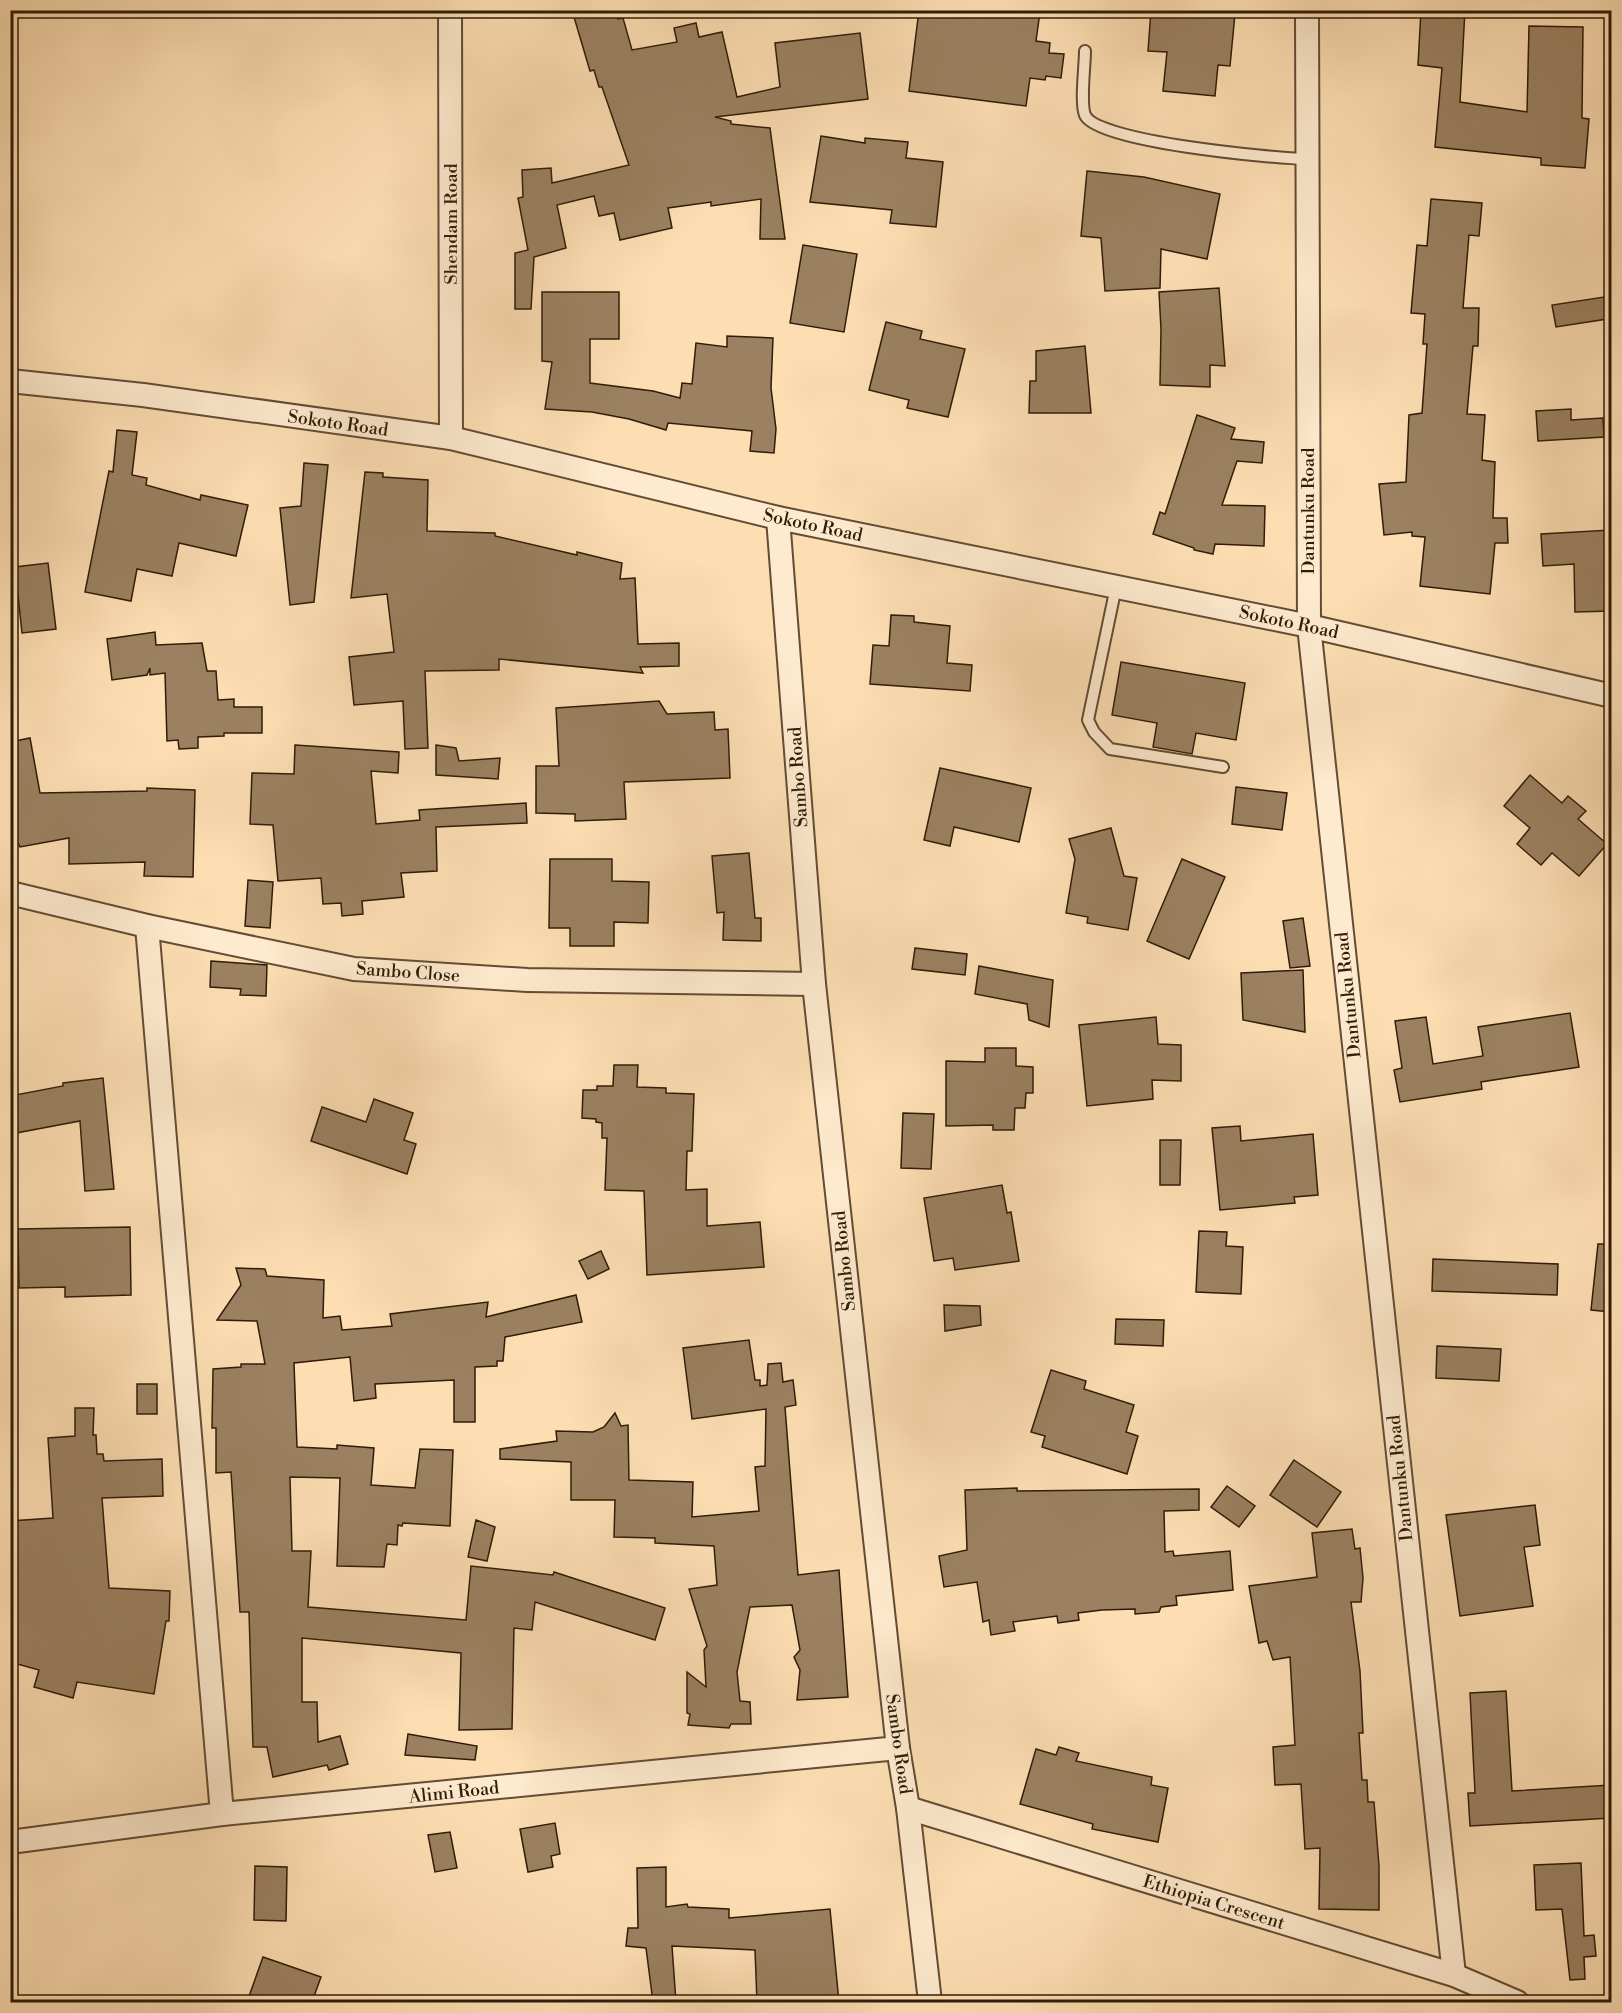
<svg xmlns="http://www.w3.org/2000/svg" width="1622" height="2013" font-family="'Libre Bodoni',serif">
  <rect width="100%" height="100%" fill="#fddeb3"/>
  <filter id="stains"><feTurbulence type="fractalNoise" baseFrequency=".00333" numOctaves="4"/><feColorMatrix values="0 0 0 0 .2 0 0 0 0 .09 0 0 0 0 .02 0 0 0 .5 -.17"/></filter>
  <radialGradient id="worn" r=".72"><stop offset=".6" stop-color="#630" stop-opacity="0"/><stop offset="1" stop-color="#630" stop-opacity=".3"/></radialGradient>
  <g fill="#9b8161" stroke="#301c09" stroke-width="1.5">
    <path d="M 600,10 L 615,10 L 618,19 L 623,18 L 632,50 L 677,42 L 674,28 L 696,23 L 699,37 L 722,32 L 737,97 L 780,87 L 775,43 L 860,33 L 868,99 L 715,117 L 731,121 L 731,124 L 770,128 L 785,239 L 760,239 L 761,199 L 711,206 L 711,202 L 668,208 L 672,228 L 620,240 L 614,213 L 599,216 L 594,196 L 557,205 L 566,248 L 534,257 L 531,309 L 515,309 L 515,253 L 528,250 L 518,198 L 523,197 L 522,170 L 551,168 L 552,183 L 629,165 L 602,87 L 599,87 L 594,70 L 590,71 L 574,17 Z"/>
    <path d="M 919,10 L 1040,12 L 1036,41 L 1050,43 L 1049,53 L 1064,54 L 1061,78 L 1046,76 L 1045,80 L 1030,78 L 1026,106 L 909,91 Z"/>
    <path d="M 1151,10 L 1235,14 L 1230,66 L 1218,65 L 1215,96 L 1163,91 L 1167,52 L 1148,51 Z"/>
    <path d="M 1421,10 L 1465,10 L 1460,102 L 1527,112 L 1529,26 L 1583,27 L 1582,118 L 1589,119 L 1585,168 L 1541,165 L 1541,158 L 1435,147 L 1442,68 L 1418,65 Z"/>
    <path d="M 821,136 L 865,143 L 865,138 L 908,142 L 906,158 L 943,162 L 936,227 L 890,223 L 892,210 L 810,202 Z"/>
    <path d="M 1087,171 L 1144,177 L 1220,194 L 1207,259 L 1161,249 L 1160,288 L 1105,291 L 1101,238 L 1081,236 Z"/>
    <path d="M 1431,199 L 1482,203 L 1479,236 L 1469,235 L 1463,308 L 1479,308 L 1478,346 L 1473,346 L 1467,414 L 1485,415 L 1482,460 L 1495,462 L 1493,518 L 1507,518 L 1508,543 L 1495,543 L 1490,594 L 1420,586 L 1425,537 L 1412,536 L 1412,532 L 1384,535 L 1379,484 L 1406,482 L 1409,415 L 1422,413 L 1427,344 L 1423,344 L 1425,314 L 1411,313 L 1417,245 L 1427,246 Z"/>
    <path d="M 803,245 L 857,254 L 844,332 L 790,323 Z"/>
    <path d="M 1219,288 L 1225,366 L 1210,365 L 1210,387 L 1160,385 L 1161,329 L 1159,292 Z"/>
    <path d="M 542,292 L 619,292 L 619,339 L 590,339 L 590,383 L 653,391 L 680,398 L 682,383 L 692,384 L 696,343 L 727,347 L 727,336 L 773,338 L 771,388 L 776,429 L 774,453 L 750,451 L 752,431 L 668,423 L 666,430 L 629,419 L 592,412 L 545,409 L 552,362 L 542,361 Z"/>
    <path d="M 1604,297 L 1607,319 L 1556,327 L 1552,305 Z"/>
    <path d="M 886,322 L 922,331 L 920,339 L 965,349 L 948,417 L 907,408 L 909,400 L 869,390 Z"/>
    <path d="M 1085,346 L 1091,413 L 1029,413 L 1030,381 L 1036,381 L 1036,351 Z"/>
    <path d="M 1571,409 L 1571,420 L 1603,418 L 1604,437 L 1538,441 L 1536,411 Z"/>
    <path d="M 1197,415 L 1235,428 L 1231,439 L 1264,442 L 1262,463 L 1237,461 L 1222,505 L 1265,506 L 1264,546 L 1215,544 L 1213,554 L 1194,550 L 1194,548 L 1153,534 L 1160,512 L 1165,514 Z"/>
    <path d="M 117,430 L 137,432 L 132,475 L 147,478 L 146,485 L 200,500 L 201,495 L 248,505 L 236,556 L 179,543 L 172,576 L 137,569 L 131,601 L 85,592 L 109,471 L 113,472 Z"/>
    <path d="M 304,463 L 328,465 L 314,602 L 290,605 L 280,508 L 301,506 Z"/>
    <path d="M 365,472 L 383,473 L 383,477 L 428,480 L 427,531 L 495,533 L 495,536 L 577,555 L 577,552 L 622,563 L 620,579 L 635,578 L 638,644 L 679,643 L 679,666 L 640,667 L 643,673 L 499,659 L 499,670 L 425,671 L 428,748 L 405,749 L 403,701 L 354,705 L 349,657 L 394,652 L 387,594 L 351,598 Z"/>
    <path d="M 1611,530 L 1611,611 L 1575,612 L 1574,564 L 1543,566 L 1541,534 Z"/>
    <path d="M 48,563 L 56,629 L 22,633 L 15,567 Z"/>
    <path d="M 891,615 L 914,616 L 914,622 L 950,626 L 947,663 L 972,665 L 970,691 L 870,684 L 873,645 L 889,646 Z"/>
    <path d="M 155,632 L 156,645 L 202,643 L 207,671 L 216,671 L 218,700 L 234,699 L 234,707 L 262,707 L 262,733 L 224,733 L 224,736 L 198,737 L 198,748 L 179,749 L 178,740 L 167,741 L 165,673 L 150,675 L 150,668 L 147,675 L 112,680 L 107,639 Z"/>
    <path d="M 1121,662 L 1245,683 L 1236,740 L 1196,733 L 1192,754 L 1153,747 L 1157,723 L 1112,715 Z"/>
    <path d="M 659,701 L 667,714 L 714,712 L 715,730 L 728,729 L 730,778 L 624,782 L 626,819 L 575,821 L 575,814 L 536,813 L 536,766 L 559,766 L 556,708 Z"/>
    <path d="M 30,738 L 40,793 L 147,791 L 147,788 L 195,790 L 193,877 L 144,876 L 145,862 L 69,864 L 69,838 L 20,847 L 15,836 L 10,837 L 10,742 Z"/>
    <path d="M 295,745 L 399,752 L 398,773 L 371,771 L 376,824 L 420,820 L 419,810 L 526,803 L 527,823 L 436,827 L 437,871 L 401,873 L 404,897 L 362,901 L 363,914 L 342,916 L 341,903 L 323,904 L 321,878 L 278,881 L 273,825 L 250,824 L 252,773 L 294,774 Z"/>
    <path d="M 436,745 L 456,748 L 459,761 L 500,758 L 498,779 L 436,775 Z"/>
    <path d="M 940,768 L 1031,788 L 1019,842 L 954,827 L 950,846 L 924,840 Z"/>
    <path d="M 1530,775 L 1562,803 L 1568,796 L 1586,811 L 1578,819 L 1607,844 L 1579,876 L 1552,853 L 1541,865 L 1517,844 L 1530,828 L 1504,806 Z"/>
    <path d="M 1236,787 L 1287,793 L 1282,830 L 1232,824 Z"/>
    <path d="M 1111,828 L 1124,876 L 1137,878 L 1128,930 L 1087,923 L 1088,917 L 1066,913 L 1075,859 L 1069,839 Z"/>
    <path d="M 749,853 L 755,918 L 761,918 L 761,941 L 723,940 L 724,912 L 717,913 L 712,856 Z"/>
    <path d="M 550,859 L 612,859 L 612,881 L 649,882 L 648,923 L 614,922 L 614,946 L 570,946 L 570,928 L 549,928 Z"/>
    <path d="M 1182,859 L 1225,877 L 1189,959 L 1147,941 Z"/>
    <path d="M 248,880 L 273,882 L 270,928 L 245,926 Z"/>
    <path d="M 1303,918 L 1310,966 L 1290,968 L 1283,921 Z"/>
    <path d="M 915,948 L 967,954 L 965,975 L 912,969 Z"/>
    <path d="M 211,961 L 267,965 L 266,996 L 240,995 L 241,989 L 210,987 Z"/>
    <path d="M 979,966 L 1053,980 L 1049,1027 L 1029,1020 L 1027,1004 L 975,994 Z"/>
    <path d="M 1303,970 L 1305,1032 L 1243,1020 L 1241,973 Z"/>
    <path d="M 1570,1013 L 1579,1067 L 1481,1082 L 1482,1089 L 1400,1102 L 1394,1070 L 1402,1068 L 1395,1021 L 1426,1017 L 1433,1064 L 1483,1056 L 1478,1027 Z"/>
    <path d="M 1156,1017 L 1158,1044 L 1181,1045 L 1181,1081 L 1152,1080 L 1153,1099 L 1087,1106 L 1079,1025 Z"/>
    <path d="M 985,1048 L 1016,1048 L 1016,1066 L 1033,1067 L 1033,1093 L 1026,1093 L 1025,1108 L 1015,1108 L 1014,1130 L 993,1130 L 993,1125 L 946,1126 L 946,1061 L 985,1062 Z"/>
    <path d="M 614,1065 L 638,1065 L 637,1087 L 666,1088 L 666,1093 L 694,1094 L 692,1151 L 687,1151 L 686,1190 L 707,1189 L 707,1226 L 760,1222 L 764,1267 L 647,1275 L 644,1191 L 605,1190 L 607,1138 L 602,1138 L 602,1123 L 596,1122 L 596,1119 L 582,1118 L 583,1090 L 597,1090 L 597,1086 L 613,1086 Z"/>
    <path d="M 103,1078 L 114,1189 L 85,1191 L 80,1121 L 16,1133 L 10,1096 L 63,1086 L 63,1083 Z"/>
    <path d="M 374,1099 L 413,1113 L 404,1140 L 416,1144 L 407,1174 L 311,1141 L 322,1107 L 366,1122 Z"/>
    <path d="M 903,1113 L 934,1114 L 931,1169 L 901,1168 Z"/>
    <path d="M 1240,1126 L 1241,1141 L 1313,1134 L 1318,1195 L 1294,1197 L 1295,1203 L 1220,1210 L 1212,1128 Z"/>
    <path d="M 1160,1140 L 1181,1140 L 1180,1185 L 1160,1185 Z"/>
    <path d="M 1002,1185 L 1007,1213 L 1011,1212 L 1019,1261 L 955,1270 L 953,1258 L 934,1261 L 924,1198 Z"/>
    <path d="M 130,1227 L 131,1295 L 65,1297 L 65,1287 L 19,1288 L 18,1229 Z"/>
    <path d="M 1199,1231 L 1227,1232 L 1226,1246 L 1243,1247 L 1241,1294 L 1196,1292 Z"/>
    <path d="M 1598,1244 L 1611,1244 L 1611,1312 L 1591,1310 Z"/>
    <path d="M 601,1251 L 609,1269 L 588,1279 L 579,1261 Z"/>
    <path d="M 1433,1259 L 1558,1264 L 1557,1295 L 1432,1291 Z"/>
    <path d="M 236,1268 L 265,1269 L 267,1276 L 324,1280 L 323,1318 L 340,1316 L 342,1330 L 392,1326 L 390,1314 L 488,1302 L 486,1317 L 576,1295 L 582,1322 L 505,1337 L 503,1361 L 497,1361 L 497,1366 L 475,1367 L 475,1422 L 454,1422 L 454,1380 L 375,1384 L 376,1398 L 354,1401 L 350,1357 L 294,1363 L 297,1447 L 337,1449 L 337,1445 L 374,1448 L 371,1485 L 415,1488 L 420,1449 L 453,1450 L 450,1526 L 403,1523 L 402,1526 L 398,1525 L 397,1545 L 387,1544 L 384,1567 L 337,1566 L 340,1478 L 290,1477 L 292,1551 L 311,1551 L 308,1607 L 466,1620 L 471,1566 L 553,1575 L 554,1572 L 665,1608 L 655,1640 L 535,1602 L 532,1630 L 514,1628 L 512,1729 L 459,1730 L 461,1653 L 302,1638 L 302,1702 L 317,1702 L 318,1742 L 340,1736 L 348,1764 L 329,1770 L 327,1765 L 273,1777 L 267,1747 L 253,1747 L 249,1612 L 240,1612 L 231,1472 L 216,1473 L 216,1428 L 212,1428 L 213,1369 L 241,1367 L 241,1364 L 265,1364 L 257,1321 L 217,1320 L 241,1285 Z"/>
    <path d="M 944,1305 L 980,1306 L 981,1325 L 945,1331 Z"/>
    <path d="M 1116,1319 L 1164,1320 L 1163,1346 L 1115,1344 Z"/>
    <path d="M 749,1340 L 755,1380 L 760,1380 L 760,1386 L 767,1385 L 768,1364 L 781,1363 L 783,1382 L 793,1380 L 796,1405 L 785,1407 L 798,1575 L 839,1570 L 848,1697 L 797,1700 L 800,1670 L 794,1657 L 800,1650 L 792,1605 L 750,1607 L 737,1672 L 740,1701 L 750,1702 L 751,1724 L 731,1724 L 729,1728 L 688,1725 L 690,1714 L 687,1713 L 687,1672 L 706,1687 L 704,1650 L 707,1646 L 689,1589 L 717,1585 L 714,1546 L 655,1543 L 655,1538 L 614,1537 L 615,1500 L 571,1500 L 571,1462 L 500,1459 L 500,1449 L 557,1441 L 556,1431 L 593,1432 L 604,1427 L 615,1413 L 621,1426 L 628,1425 L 629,1480 L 693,1482 L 692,1517 L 759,1511 L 755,1467 L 765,1466 L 766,1409 L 692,1419 L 683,1348 Z"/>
    <path d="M 1437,1346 L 1501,1349 L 1499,1381 L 1436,1378 Z"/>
    <path d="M 1051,1370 L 1086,1381 L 1084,1389 L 1134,1405 L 1126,1432 L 1138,1436 L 1127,1474 L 1042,1447 L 1045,1436 L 1031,1432 Z"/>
    <rect x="137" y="1384" width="20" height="30"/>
    <path d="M 75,1408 L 94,1408 L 93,1435 L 96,1435 L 97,1454 L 103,1454 L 104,1461 L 162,1459 L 163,1496 L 102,1498 L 109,1588 L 170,1591 L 169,1621 L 166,1621 L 154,1694 L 77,1682 L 73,1698 L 34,1687 L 39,1670 L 10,1662 L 10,1521 L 53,1518 L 48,1438 L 75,1436 Z"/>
    <path d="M 1294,1460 L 1341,1492 L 1317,1527 L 1270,1495 Z"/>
    <path d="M 1227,1486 L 1255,1506 L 1239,1527 L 1211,1507 Z"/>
    <path d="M 1017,1488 L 1017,1491 L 1199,1489 L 1199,1510 L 1164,1511 L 1165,1552 L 1173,1551 L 1174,1556 L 1230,1551 L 1233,1590 L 1176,1596 L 1177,1605 L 1161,1607 L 1159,1612 L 1135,1614 L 1135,1609 L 1102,1610 L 1078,1613 L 1079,1620 L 1058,1623 L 1057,1616 L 1013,1622 L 1015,1631 L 991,1635 L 989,1620 L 983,1622 L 977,1582 L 944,1587 L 939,1556 L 967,1550 L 965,1490 Z"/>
    <path d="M 1535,1505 L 1540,1545 L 1524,1547 L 1533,1606 L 1460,1616 L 1446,1515 Z"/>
    <path d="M 476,1520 L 495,1527 L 487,1561 L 468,1557 Z"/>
    <path d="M 1352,1529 L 1355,1549 L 1360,1548 L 1363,1578 L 1361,1602 L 1351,1602 L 1360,1671 L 1363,1733 L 1359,1733 L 1362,1780 L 1367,1780 L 1368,1802 L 1374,1802 L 1379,1866 L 1379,1910 L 1319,1909 L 1320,1848 L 1305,1849 L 1301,1784 L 1275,1785 L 1273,1747 L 1295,1745 L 1290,1657 L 1273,1660 L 1267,1641 L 1259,1643 L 1249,1586 L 1317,1577 L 1312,1533 Z"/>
    <path d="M 1506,1691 L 1512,1791 L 1611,1785 L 1611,1818 L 1470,1826 L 1468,1793 L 1475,1793 L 1470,1693 Z"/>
    <path d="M 408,1734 L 477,1746 L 475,1760 L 405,1755 Z"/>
    <path d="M 1059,1747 L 1079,1753 L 1076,1761 L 1152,1777 L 1151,1785 L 1168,1788 L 1158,1842 L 1092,1829 L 1093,1824 L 1020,1804 L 1036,1749 L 1056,1755 Z"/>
    <path d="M 555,1823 L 560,1854 L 551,1856 L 553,1867 L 528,1872 L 520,1829 Z"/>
    <path d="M 450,1832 L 457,1868 L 435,1872 L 428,1835 Z"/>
    <path d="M 1581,1863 L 1584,1936 L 1594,1935 L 1596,1956 L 1584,1957 L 1585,1979 L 1570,1980 L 1562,1909 L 1536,1910 L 1534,1865 Z"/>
    <path d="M 255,1866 L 287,1867 L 286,1921 L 254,1920 Z"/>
    <path d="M 666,1867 L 666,1907 L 687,1904 L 688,1907 L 729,1909 L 729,1918 L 830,1909 L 839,2002 L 757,2002 L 755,1950 L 672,1946 L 676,2002 L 653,2002 L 646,1948 L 626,1946 L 628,1928 L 638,1928 L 637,1868 Z"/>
    <path d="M 263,1957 L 321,1977 L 312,2002 L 247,2002 Z"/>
  </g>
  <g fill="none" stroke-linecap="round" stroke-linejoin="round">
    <defs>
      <g id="service">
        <path d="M 1085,51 C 1085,66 1080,103 1085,115 C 1096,142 1272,158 1306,159"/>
        <path d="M 1116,587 L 1088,720 L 1094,732 L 1110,749 L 1223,767"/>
      </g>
      <g id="minor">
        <path d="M 450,10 L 451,438"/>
        <path d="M 1307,10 L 1309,626 L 1454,1975"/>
        <path d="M 10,381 L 143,395 L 451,438 L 778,518 L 1309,626 L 1612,696"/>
        <path d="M 778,518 L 814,984 L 898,1748 L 908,1808 L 930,2002"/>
        <path d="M 10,893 L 147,926 L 354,969 L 527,980 L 814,984"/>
        <path d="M 147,926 L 222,1814"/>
        <path d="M 908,1808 L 1454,1975 L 1517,2002"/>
        <path d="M 10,1842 L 222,1814 L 898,1748"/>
      </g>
    </defs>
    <use href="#service" stroke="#634c34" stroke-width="14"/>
    <use href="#minor" stroke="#634c34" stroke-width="26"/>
    <use href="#service" stroke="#feeace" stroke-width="10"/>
    <use href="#minor" stroke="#feeace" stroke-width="22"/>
  </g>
  <g text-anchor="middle" stroke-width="4.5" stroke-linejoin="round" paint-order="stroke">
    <g font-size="18" fill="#301c09" stroke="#feeace">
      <text transform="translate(451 224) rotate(-90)" y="6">Shendam Road</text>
      <text transform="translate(338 423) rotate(8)" y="6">Sokoto Road</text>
      <text transform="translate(1308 511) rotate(-90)" y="6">Dantunku Road</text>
      <text transform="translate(813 525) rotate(12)" y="6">Sokoto Road</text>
      <text transform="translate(1289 622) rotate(12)" y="6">Sokoto Road</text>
      <text transform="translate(798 777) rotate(-94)" y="6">Sambo Road</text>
      <text transform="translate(408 972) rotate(4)" y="6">Sambo Close</text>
      <text transform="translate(1348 995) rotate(-96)" y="6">Dantunku Road</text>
      <text transform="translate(844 1261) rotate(-96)" y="6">Sambo Road</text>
      <text transform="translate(1400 1478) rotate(-96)" y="6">Dantunku Road</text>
      <text transform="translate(899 1744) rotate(82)" y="6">Sambo Road</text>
      <text transform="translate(454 1792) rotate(-6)" y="6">Alimi Road</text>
      <text transform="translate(1214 1902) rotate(17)" y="6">Ethiopia Crescent</text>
    </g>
  </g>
  <rect width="1622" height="2013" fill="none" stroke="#fddeb3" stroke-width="36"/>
  <rect x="12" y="12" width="1598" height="1989" fill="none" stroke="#301c09" stroke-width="3"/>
  <rect x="18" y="18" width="1586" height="1977" fill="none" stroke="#301c09" stroke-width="1.5"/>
  <rect width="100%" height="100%" filter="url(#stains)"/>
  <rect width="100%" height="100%" fill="url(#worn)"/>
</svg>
